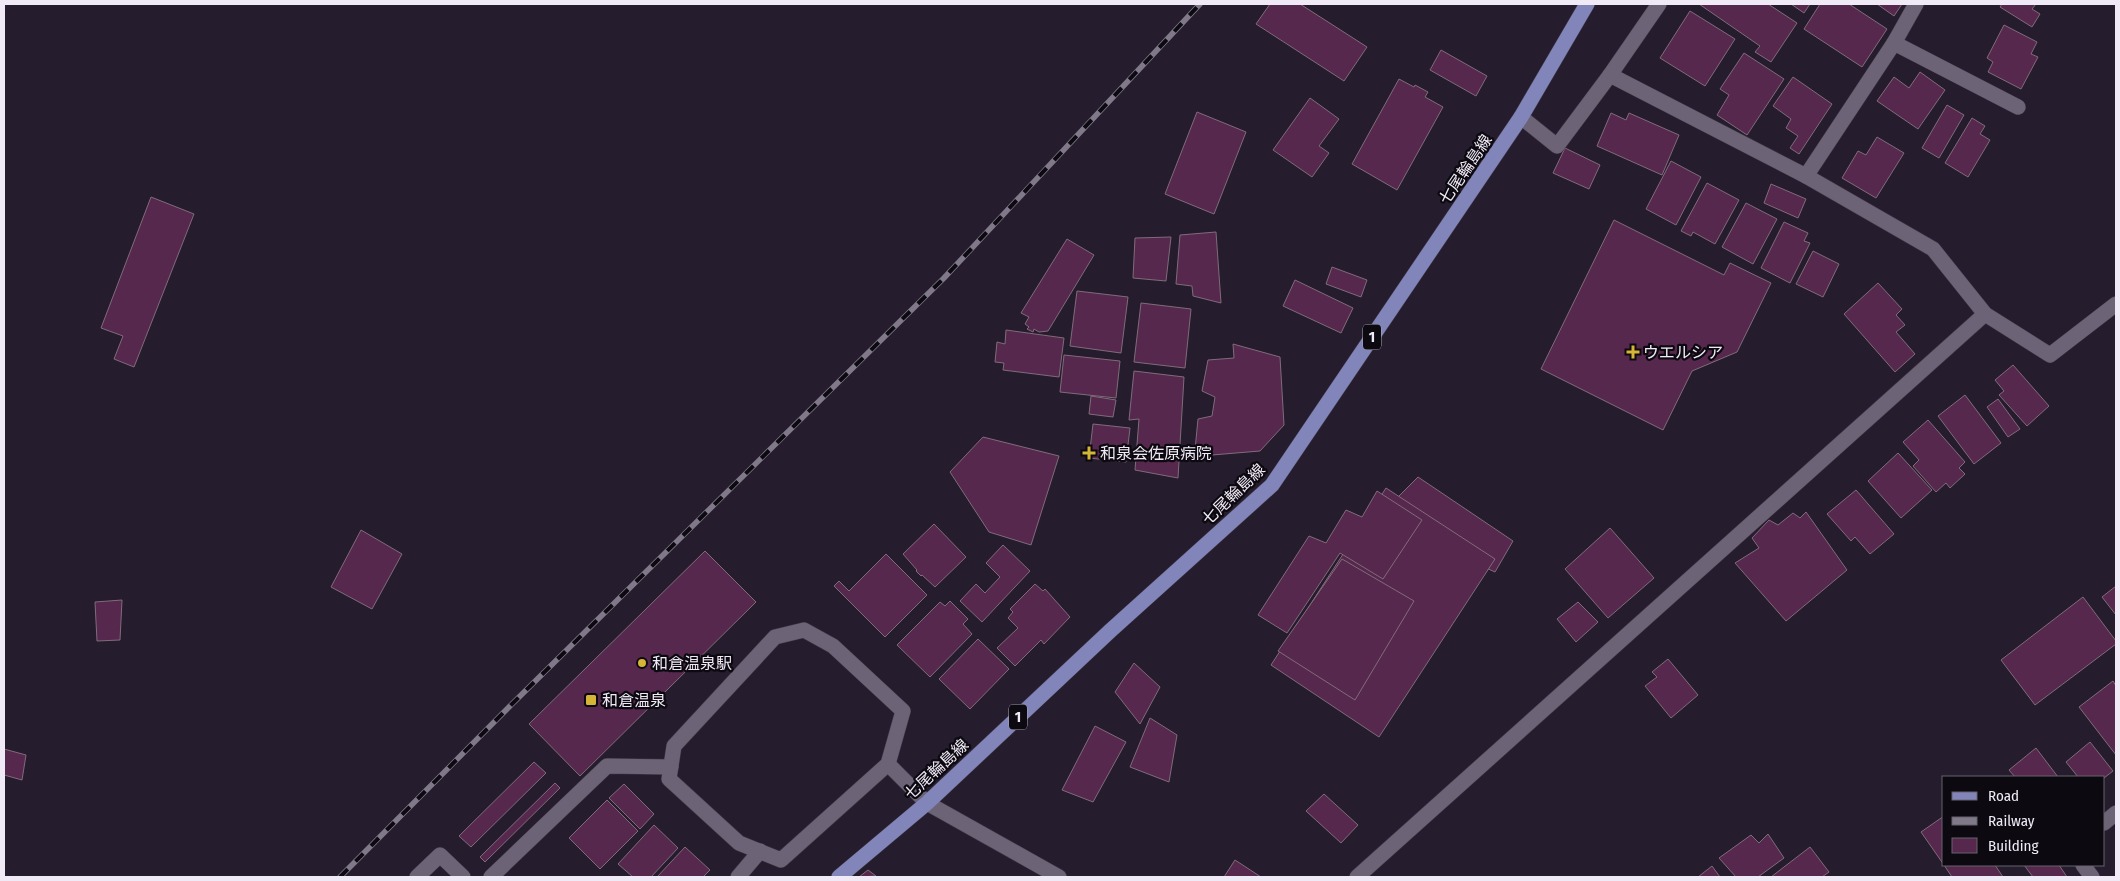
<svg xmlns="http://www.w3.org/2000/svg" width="2120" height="881" font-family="'Fira Sans Condensed','Noto Sans JP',sans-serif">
  <rect width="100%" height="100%" fill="#251d2e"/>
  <g fill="#57284d" stroke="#806b7a">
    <path d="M 1270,4 L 1300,4 L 1367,47 L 1344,81 L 1256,24 Z"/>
    <path d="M 1699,4 L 1768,4 L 1797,23 L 1771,62 L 1755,52 L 1760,46 Z"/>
    <path d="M 1791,4 L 1810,4 L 1804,13 Z"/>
    <path d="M 1820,4 L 1849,4 L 1887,29 L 1862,67 L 1804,29 Z"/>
    <path d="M 1877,4 L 1902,4 L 1894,16 Z"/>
    <path d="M 2002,4 L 2036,4 L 2032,9 L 2040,14 L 2032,27 L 2000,7 Z"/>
    <path d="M 1690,11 L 1735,39 L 1705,86 L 1660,58 Z"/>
    <path d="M 2004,25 L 2037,42 L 2031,54 L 2038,57 L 2021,89 L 1988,72 L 1993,62 L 1987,58 Z"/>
    <path d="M 1441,50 L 1487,76 L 1476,96 L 1430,70 Z"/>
    <path d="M 1744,53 L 1784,79 L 1747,135 L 1717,115 L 1729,95 L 1720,89 Z"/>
    <path d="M 1920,72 L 1945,90 L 1918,129 L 1877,101 L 1894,77 L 1909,88 Z"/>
    <path d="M 1793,77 L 1832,104 L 1799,154 L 1790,148 L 1798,136 L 1786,128 L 1791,119 L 1773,106 Z"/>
    <path d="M 1399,79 L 1414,87 L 1415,85 L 1428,92 L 1425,97 L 1443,107 L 1397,190 L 1352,164 Z"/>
    <path d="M 1310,98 L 1339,119 L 1319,146 L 1329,153 L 1312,177 L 1273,150 Z"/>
    <path d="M 1947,105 L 1964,115 L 1939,158 L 1922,148 Z"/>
    <path d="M 1197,112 L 1246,132 L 1214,214 L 1165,194 Z"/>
    <path d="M 1611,113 L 1626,120 L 1629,113 L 1679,135 L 1662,175 L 1597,146 Z"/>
    <path d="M 1972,118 L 1985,126 L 1980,134 L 1990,140 L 1968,177 L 1945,163 Z"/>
    <path d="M 1877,137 L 1904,153 L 1876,198 L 1842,178 L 1858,151 L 1866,155 Z"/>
    <path d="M 1565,148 L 1600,165 L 1589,189 L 1553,173 Z"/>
    <path d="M 1671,161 L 1701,177 L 1676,225 L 1646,209 Z"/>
    <path d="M 1707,183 L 1739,200 L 1715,244 L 1693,232 L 1691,236 L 1681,231 Z"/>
    <path d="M 1771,184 L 1806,199 L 1798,218 L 1764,203 Z"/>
    <path d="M 151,197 L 194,214 L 134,367 L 114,359 L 123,336 L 101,328 Z"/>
    <path d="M 1746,203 L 1777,219 L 1753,264 L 1722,247 Z"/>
    <path d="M 1614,220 L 1724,275 L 1730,263 L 1771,283 L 1737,352 L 1692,371 L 1663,430 L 1541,369 Z"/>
    <path d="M 1784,222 L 1808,233 L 1804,241 L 1810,243 L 1790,283 L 1761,268 Z"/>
    <path d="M 1216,232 L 1221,303 L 1193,296 L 1192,286 L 1176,284 L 1180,235 Z"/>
    <path d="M 1171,237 L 1166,281 L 1133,278 L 1135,238 Z"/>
    <path d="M 1067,239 L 1094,255 L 1048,331 L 1039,332 L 1034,329 L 1033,332 L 1027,329 L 1029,327 L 1025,324 L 1029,317 L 1021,313 Z"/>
    <path d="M 1813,251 L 1839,264 L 1823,297 L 1796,284 Z"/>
    <path d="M 1332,267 L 1367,280 L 1361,297 L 1326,284 Z"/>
    <path d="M 1295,280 L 1353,308 L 1341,333 L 1283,306 Z"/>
    <path d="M 1878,283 L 1902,309 L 1896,315 L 1905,325 L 1896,332 L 1915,354 L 1895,372 L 1844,314 Z"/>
    <path d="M 1077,291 L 1128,297 L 1121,353 L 1070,346 Z"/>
    <path d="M 1141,303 L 1191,309 L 1185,368 L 1134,362 Z"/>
    <path d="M 1006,330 L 1064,338 L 1059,377 L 1003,370 L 1004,363 L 995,362 L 997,342 L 1005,344 Z"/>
    <path d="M 1233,344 L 1280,357 L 1284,425 L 1260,451 L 1212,455 L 1212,446 L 1195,450 L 1198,419 L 1212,416 L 1215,397 L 1202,391 L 1208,360 L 1234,358 Z"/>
    <path d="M 1064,355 L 1120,361 L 1116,398 L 1060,392 Z"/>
    <path d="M 2013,365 L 2049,406 L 2027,426 L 1999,395 L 2004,391 L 1995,380 Z"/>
    <path d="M 1134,371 L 1184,377 L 1178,478 L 1135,470 L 1139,419 L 1129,420 Z"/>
    <path d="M 1965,395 L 2001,443 L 1974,464 L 1938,416 Z"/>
    <path d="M 1091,396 L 1116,400 L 1113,417 L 1089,414 Z"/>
    <path d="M 1998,399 L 2020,429 L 2008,437 L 1987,407 Z"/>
    <path d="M 1928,420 L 1965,462 L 1959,468 L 1965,474 L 1950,488 L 1946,483 L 1936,492 L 1913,466 L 1919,460 L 1903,442 Z"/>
    <path d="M 1093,424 L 1130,428 L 1126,462 L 1089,458 Z"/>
    <path d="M 983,437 L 1059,456 L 1031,545 L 989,532 L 950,472 Z"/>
    <path d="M 1898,453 L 1932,490 L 1901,518 L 1868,481 Z"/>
    <path d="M 1418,477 L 1513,541 L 1495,572 L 1484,567 L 1447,625 L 1421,606 L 1422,599 L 1391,581 L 1428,520 L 1397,498 Z"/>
    <path d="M 1386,488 L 1495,559 L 1379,737 L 1271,665 Z"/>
    <path d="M 1856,490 L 1894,534 L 1870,554 L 1855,537 L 1851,541 L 1827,514 Z"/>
    <path d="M 1377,491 L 1422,520 L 1383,579 L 1340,553 L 1287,633 L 1258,615 L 1309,536 L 1326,543 L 1346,510 L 1362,517 Z"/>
    <path d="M 1806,512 L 1847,570 L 1786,621 L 1735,563 L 1759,548 L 1752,538 L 1769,520 L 1778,525 L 1793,513 L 1800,518 Z"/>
    <path d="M 934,524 L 966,557 L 935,587 L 922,575 L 921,576 L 916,571 L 917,570 L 903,554 Z"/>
    <path d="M 1610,528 L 1654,578 L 1608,618 L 1565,569 Z"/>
    <path d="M 361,530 L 402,554 L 372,609 L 331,587 Z"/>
    <path d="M 1003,545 L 1030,571 L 982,622 L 960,601 L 976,584 L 985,593 L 1000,577 L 986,563 Z"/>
    <path d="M 705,551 L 756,602 L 580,776 L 529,724 Z"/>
    <path d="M 886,554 L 927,595 L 885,637 L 834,586 L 839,581 L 849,591 Z"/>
    <path d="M 1342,559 L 1414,601 L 1355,700 L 1278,651 Z"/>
    <path d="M 1035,584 L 1043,591 L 1045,589 L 1070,617 L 1044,644 L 1041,640 L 1015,666 L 997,648 L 1018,628 L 1008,618 L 1013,612 L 1010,609 Z"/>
    <path d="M 2116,586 L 2116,615 L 2102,597 Z"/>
    <path d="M 2083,597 L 2116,641 L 2116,644 L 2035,705 L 2001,660 Z"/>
    <path d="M 122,600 L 120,640 L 97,641 L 95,602 Z"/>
    <path d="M 950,601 L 968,619 L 963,624 L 972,634 L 930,677 L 897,645 L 940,602 L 945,606 Z"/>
    <path d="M 1578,602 L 1598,622 L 1576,642 L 1557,619 Z"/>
    <path d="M 978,639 L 1009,669 L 970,709 L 939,679 Z"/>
    <path d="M 1668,659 L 1698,695 L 1671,718 L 1645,686 L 1657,677 L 1652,672 Z"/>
    <path d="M 1134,663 L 1160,687 L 1140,724 L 1115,692 Z"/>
    <path d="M 2113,681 L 2116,686 L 2116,755 L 2079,707 Z"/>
    <path d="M 1150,718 L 1177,735 L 1169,782 L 1130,767 Z"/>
    <path d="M 1095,726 L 1126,742 L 1093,802 L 1062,790 Z"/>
    <path d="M 2090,742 L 2113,771 L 2104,778 L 2078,777 L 2066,762 Z"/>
    <path d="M 2036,748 L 2058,777 L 2015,777 L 2009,770 Z"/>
    <path d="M 4,749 L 26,755 L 22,780 L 4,775 Z"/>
    <path d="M 534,762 L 546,773 L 471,847 L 459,836 Z"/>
    <path d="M 555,783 L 560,788 L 485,862 L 480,857 Z"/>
    <path d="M 624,784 L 654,814 L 640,829 L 609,798 Z"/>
    <path d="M 1324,794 L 1358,825 L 1341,843 L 1306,811 Z"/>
    <path d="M 607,800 L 638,831 L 600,869 L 569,838 Z"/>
    <path d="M 1944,816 L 1944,865 L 1921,832 Z"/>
    <path d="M 654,825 L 678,848 L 651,877 L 633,877 L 618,864 Z"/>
    <path d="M 1768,834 L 1784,858 L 1758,877 L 1736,877 L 1719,858 L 1751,835 L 1759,843 Z"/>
    <path d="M 685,847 L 710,870 L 703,877 L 657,877 Z"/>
    <path d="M 1810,847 L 1829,872 L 1822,877 L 1771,877 Z"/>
    <path d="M 1235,860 L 1261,877 L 1224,877 Z"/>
    <path d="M 1944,865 L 1995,865 L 2003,877 L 1952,877 Z"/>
    <path d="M 2024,865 L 2059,865 L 2067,877 L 2033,877 Z"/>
    <path d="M 1712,866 L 1720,877 L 1698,877 Z"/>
    <path d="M 868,870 L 876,876 L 859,877 Z"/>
  </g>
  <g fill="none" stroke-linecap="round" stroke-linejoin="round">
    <defs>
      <g id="lane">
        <path d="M 804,630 L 833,646 L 903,711 L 888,764 L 781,860 L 739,843 L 669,779 L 674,746 L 775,637 Z"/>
        <path d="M 888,764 L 927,803"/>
        <path d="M 417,877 L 440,855 L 463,877"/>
        <path d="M 491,877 L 607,766 L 671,767"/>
        <path d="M 738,877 L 760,851"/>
      </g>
      <g id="street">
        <path d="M 1894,43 L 2018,107"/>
        <path d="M 1610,75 L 1806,176 L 1894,43 L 1916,4"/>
        <path d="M 1521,117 L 1557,146 L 1610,75 L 1659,4"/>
        <path d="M 1806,176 L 1933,249 L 1985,314 L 2050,355 L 2116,304"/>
        <path d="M 2104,823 L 2116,813"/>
        <path d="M 2083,865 L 2092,877"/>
        <path d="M 1357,877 L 1985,314"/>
      </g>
      <path id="secondary" d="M 927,803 L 1059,877"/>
      <path id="primary" d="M 839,877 L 927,803 L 1110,631 L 1272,485 L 1521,117 L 1587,4"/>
    </defs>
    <use href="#lane" stroke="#403948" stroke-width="16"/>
    <use href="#street" stroke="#403948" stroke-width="16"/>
    <use href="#secondary" stroke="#403948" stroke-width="16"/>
    <use href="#primary" stroke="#403948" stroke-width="16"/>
    <use href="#lane" stroke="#6c6377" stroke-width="15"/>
    <use href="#street" stroke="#6c6377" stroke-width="15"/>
    <use href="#secondary" stroke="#6c6377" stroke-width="15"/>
    <use href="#primary" stroke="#8285ba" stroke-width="15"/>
    <defs>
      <path id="rail" d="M 340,877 L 511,705 L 944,278 L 1200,4"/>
    </defs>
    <use href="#rail" stroke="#807989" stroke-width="5.5"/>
    <use href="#rail" stroke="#0c0910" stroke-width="4" stroke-dasharray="11" stroke-linecap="butt"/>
  </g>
  <g fill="#d5b535" stroke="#0c0910" stroke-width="2">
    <path d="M1630.5 344.5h5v5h5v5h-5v5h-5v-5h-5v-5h5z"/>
    <path d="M1086.5 445.5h5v5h5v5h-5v5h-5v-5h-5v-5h5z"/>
    <circle cx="642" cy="663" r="5"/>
    <rect x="585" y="694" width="12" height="12" rx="2.5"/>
  </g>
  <g text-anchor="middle" stroke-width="4.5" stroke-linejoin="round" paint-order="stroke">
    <g fill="#0c0910" stroke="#aca6b2" stroke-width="1">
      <rect x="1363" y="324.5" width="18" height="25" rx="4"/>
      <rect x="1009" y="704.5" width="18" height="25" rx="4"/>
    </g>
    <g font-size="15" font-weight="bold" fill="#f0eaf7">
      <text x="1372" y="342">1</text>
      <text x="1018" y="722">1</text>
    </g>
    <g font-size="16" fill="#f0eaf7" stroke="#0c0910">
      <text transform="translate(1465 169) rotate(-56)" y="6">七尾輪島線</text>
      <text transform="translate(1233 494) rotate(-44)" y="6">七尾輪島線</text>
      <text transform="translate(936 769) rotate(-43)" y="6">七尾輪島線</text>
    </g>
    <g font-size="16" fill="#f0eaf7" stroke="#0c0910" text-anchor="start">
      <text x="1643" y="358">ウエルシア</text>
      <text x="1100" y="459">和泉会佐原病院</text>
      <text x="652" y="669">和倉温泉駅</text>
      <text x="602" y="706">和倉温泉</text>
    </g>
  </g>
  <rect width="2120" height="881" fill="none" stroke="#f0eaf7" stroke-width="10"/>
  <rect x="1942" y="776" width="162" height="90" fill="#0c0910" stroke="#67636c"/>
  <rect x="1952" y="792" width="25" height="8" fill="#8285ba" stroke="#67636c"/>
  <text x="1988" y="801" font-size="15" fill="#f0eaf7">Road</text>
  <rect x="1952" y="817" width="25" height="8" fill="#807989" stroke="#67636c"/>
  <text x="1988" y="826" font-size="15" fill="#f0eaf7">Railway</text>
  <rect x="1952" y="838" width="25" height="15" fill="#57284d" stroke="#67636c"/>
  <text x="1988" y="851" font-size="15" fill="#f0eaf7">Building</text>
</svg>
